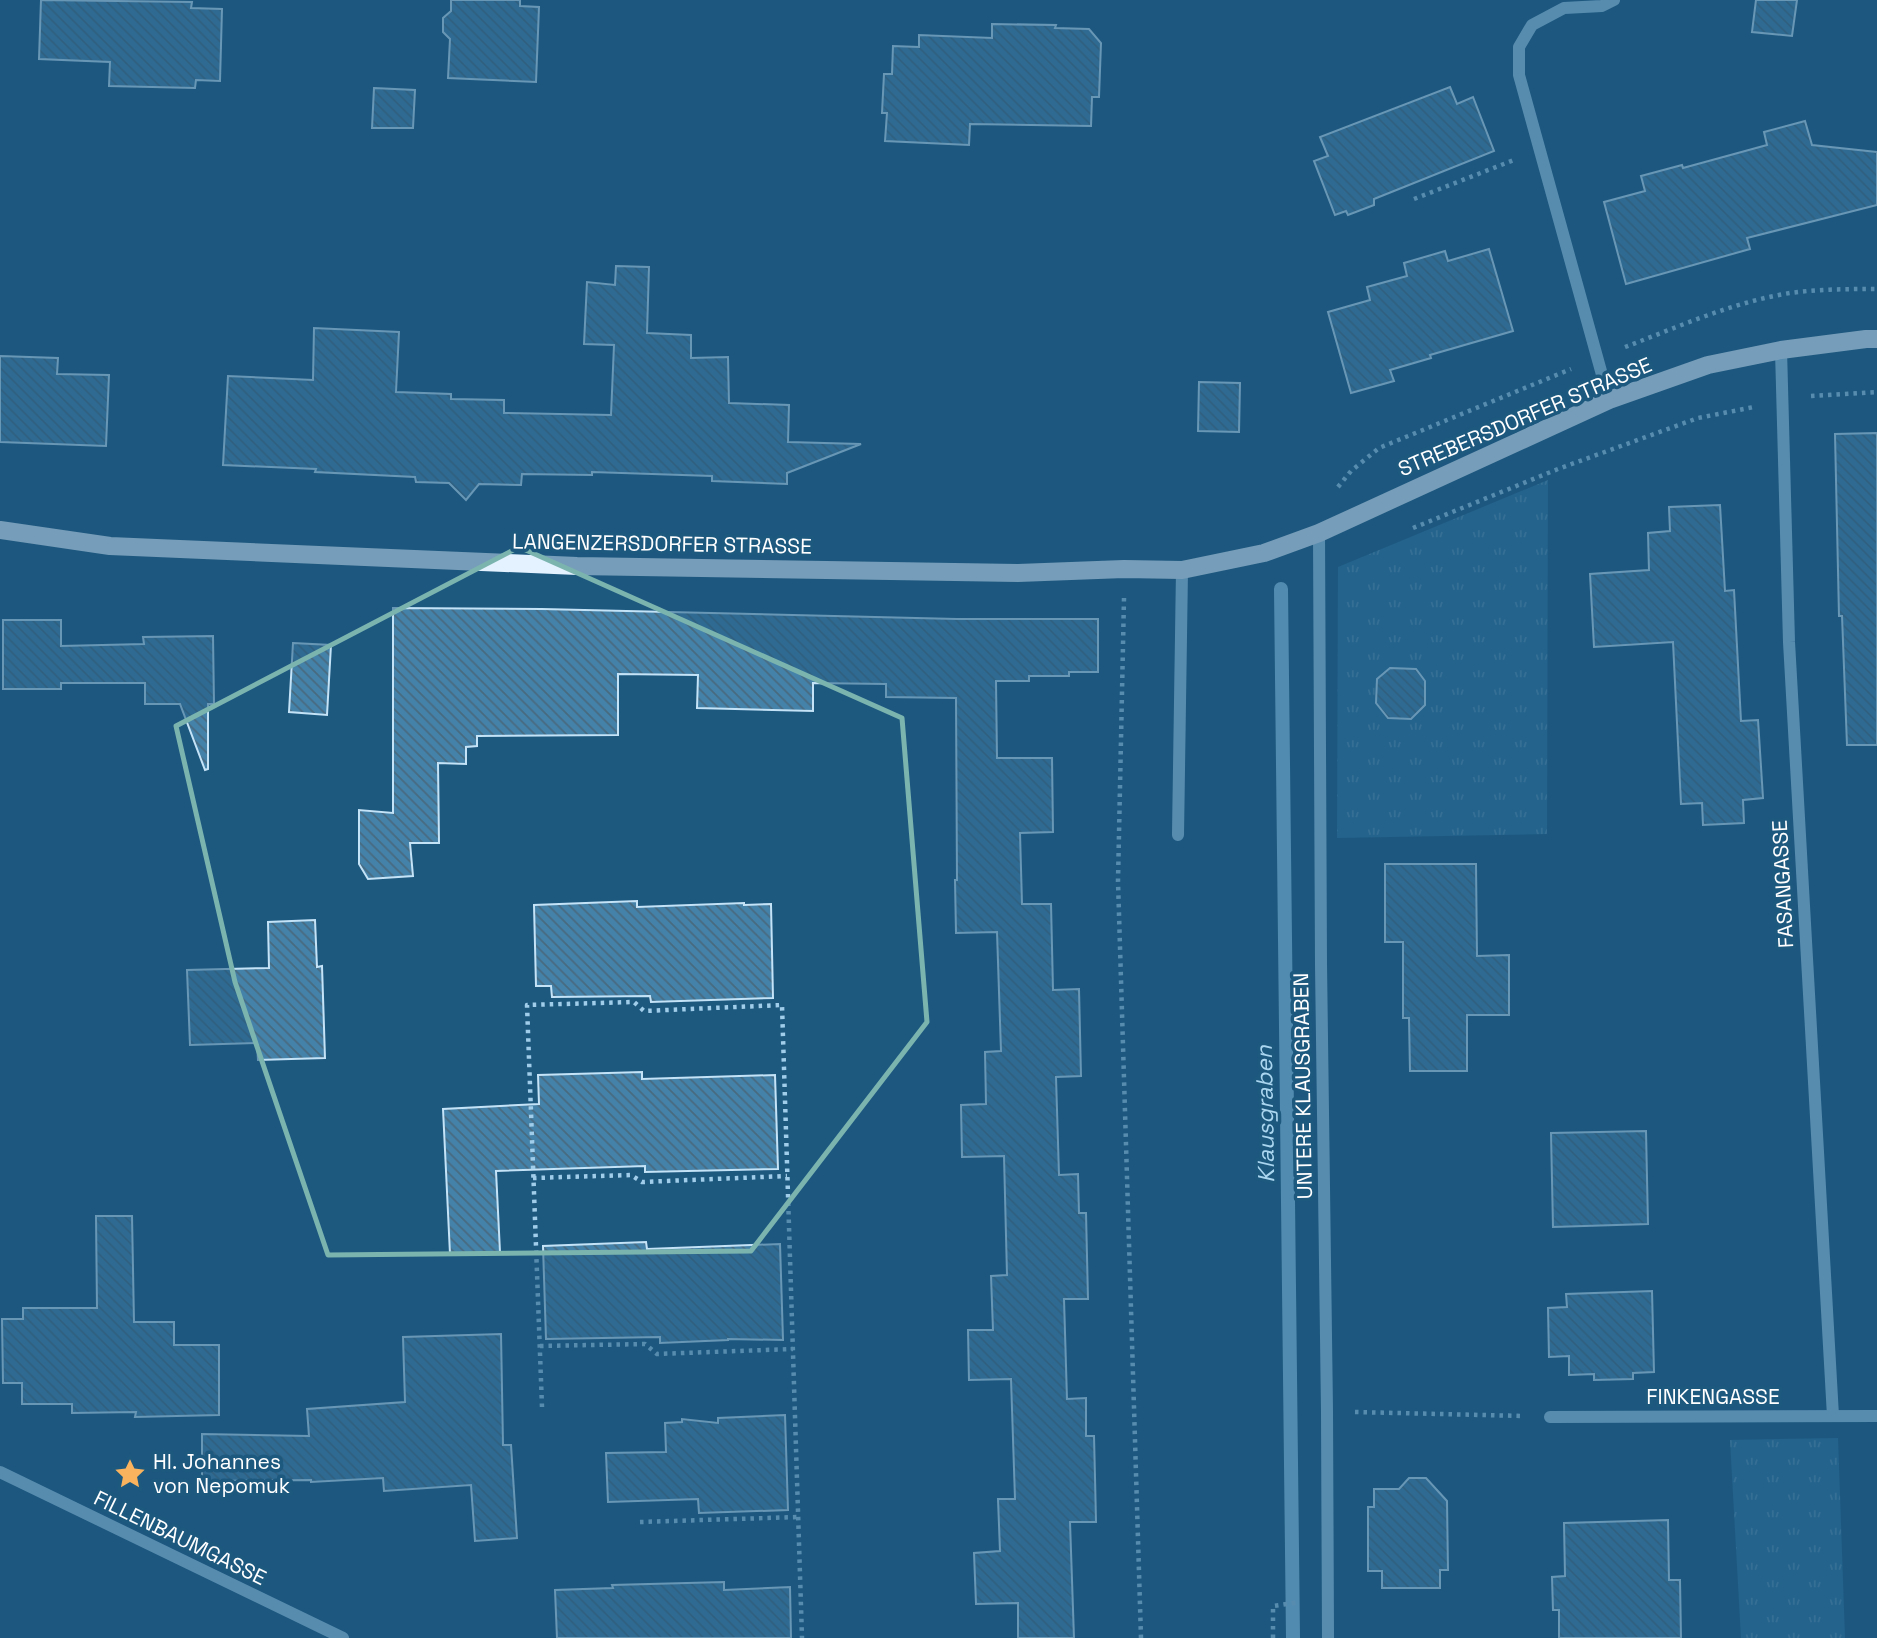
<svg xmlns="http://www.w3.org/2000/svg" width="1877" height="1638" font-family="'Space Grotesk',sans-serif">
  <defs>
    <pattern id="grass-tufts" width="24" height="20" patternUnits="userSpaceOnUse" patternTransform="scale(1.75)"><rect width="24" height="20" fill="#2c719c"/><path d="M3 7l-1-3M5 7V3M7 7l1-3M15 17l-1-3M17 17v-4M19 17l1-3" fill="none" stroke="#568db0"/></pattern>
    <pattern id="building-back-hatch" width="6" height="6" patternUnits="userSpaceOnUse" patternTransform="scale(1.75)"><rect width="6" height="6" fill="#4582a9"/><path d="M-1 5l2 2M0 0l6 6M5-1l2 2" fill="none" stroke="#486a7f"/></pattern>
  </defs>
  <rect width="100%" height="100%" fill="#1d587f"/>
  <g fill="url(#grass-tufts)">
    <path d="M 1548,480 L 1547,834 L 1337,838 L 1338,567 Z"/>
    <path d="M 1838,1438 L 1845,1638 L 1741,1638 L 1730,1440 Z"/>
  </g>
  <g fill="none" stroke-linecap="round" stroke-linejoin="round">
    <path stroke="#93caea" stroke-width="14" d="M 1281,589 L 1293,1638"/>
  </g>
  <g fill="url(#building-back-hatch)" stroke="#c4e3f7" stroke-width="2">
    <path d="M 41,0 L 192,2 L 191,8 L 222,9 L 220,81 L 196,80 L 195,88 L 109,86 L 110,62 L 39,59 Z"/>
    <path d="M 451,0 L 520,0 L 520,6 L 539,7 L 536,82 L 448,78 L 450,39 L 443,32 L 443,18 L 451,11 Z"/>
    <path d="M 1756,0 L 1797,0 L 1792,36 L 1752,32 Z"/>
    <path d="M 992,24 L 1056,25 L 1055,28 L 1089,29 L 1101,43 L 1099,97 L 1092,97 L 1091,126 L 970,124 L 969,145 L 885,141 L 887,113 L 882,113 L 884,74 L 892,74 L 893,46 L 919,47 L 919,35 L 992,38 Z"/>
    <path d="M 1450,87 L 1457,104 L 1473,97 L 1494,151 L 1374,199 L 1374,205 L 1348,215 L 1346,211 L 1335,215 L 1314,161 L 1328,156 L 1320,137 Z"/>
    <path d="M 374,88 L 415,90 L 413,128 L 372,128 Z"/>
    <path d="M 1805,121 L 1812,145 L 1877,152 L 1877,205 L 1747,238 L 1750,249 L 1626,284 L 1604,202 L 1645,191 L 1641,176 L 1682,165 L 1683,168 L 1767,145 L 1764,132 Z"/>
    <path d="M 1489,249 L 1513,331 L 1430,355 L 1431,358 L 1390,370 L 1394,381 L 1351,393 L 1328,312 L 1370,300 L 1367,287 L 1407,276 L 1404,263 L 1445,251 L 1448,261 Z"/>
    <path d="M 616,266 L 649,267 L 647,333 L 691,335 L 691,358 L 728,357 L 729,403 L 789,405 L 788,442 L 861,444 L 787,473 L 787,484 L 712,481 L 712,476 L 592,472 L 592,475 L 522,474 L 521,485 L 479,484 L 466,500 L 449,483 L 416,482 L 415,477 L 315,472 L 316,469 L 223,465 L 228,376 L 313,380 L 314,328 L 399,332 L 396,392 L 451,394 L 451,399 L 504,400 L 504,413 L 611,415 L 614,345 L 584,344 L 587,282 L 615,285 Z"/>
    <path d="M 0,356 L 58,358 L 57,374 L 109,375 L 106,446 L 0,442 Z"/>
    <path d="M 1199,382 L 1240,383 L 1239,432 L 1198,431 Z"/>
    <path d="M 1877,433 L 1877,745 L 1847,745 L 1842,616 L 1839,616 L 1835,434 Z"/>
    <path d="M 1720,505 L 1725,591 L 1734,590 L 1741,721 L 1758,720 L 1763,798 L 1743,800 L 1744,823 L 1703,825 L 1702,803 L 1681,804 L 1673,642 L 1594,647 L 1590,574 L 1649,570 L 1648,533 L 1670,531 L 1669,507 Z"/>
    <path d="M 393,608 L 542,609 L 957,619 L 1098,619 L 1098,672 L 1069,672 L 1069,676 L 1029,676 L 1029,681 L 996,681 L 997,758 L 1052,758 L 1053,832 L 1020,833 L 1022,904 L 1051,904 L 1053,990 L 1079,989 L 1081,1076 L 1056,1077 L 1059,1175 L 1078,1174 L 1079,1213 L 1086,1213 L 1088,1299 L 1064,1299 L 1067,1399 L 1086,1398 L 1086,1436 L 1094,1436 L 1095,1477 L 1096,1522 L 1070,1522 L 1074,1638 L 1018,1638 L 1018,1603 L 976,1604 L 974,1553 L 1000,1551 L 998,1499 L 1015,1499 L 1011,1379 L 969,1380 L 968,1330 L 993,1330 L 991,1276 L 1007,1275 L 1004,1156 L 962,1157 L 961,1105 L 986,1104 L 985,1052 L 1001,1051 L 997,932 L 956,933 L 955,880 L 957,880 L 956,698 L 886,697 L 886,684 L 813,683 L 813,711 L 697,708 L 698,675 L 618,674 L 618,735 L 477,736 L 477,746 L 466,747 L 466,764 L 438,763 L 439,843 L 410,843 L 413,876 L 368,879 L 359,864 L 359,810 L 393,813 Z"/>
    <path d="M 3,620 L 61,620 L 61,646 L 144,644 L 143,637 L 213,636 L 214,704 L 208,704 L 208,769 L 205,770 L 180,704 L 145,704 L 145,683 L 61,683 L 61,689 L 3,689 Z"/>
    <path d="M 293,643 L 331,645 L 327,715 L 289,712 Z"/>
    <path d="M 1390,668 L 1416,669 L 1425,681 L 1425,705 L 1411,719 L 1388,718 L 1376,703 L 1377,679 Z"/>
    <path d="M 1385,864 L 1476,864 L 1477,956 L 1509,955 L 1509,1015 L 1467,1015 L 1467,1071 L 1410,1071 L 1409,1018 L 1403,1018 L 1403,942 L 1385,942 Z"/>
    <path d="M 637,901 L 637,907 L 744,903 L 744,905 L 771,904 L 773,998 L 651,1002 L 650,996 L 552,997 L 551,986 L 536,986 L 534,905 Z"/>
    <path d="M 315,920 L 317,967 L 322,966 L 325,1058 L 258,1060 L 257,1043 L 190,1045 L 187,970 L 269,968 L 268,922 Z"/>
    <path d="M 642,1072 L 642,1079 L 775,1075 L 778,1169 L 645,1172 L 645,1166 L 496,1171 L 500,1252 L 450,1254 L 443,1109 L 539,1104 L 538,1075 Z"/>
    <path d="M 1646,1131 L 1648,1224 L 1553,1227 L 1551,1133 Z"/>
    <path d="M 96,1216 L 132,1216 L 134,1322 L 174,1322 L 174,1345 L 219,1345 L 219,1415 L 135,1417 L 136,1412 L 72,1413 L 72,1404 L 22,1404 L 22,1383 L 3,1383 L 2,1319 L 23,1319 L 23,1308 L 97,1308 Z"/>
    <path d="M 646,1242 L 647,1249 L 780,1244 L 783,1340 L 728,1339 L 728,1340 L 660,1343 L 660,1337 L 546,1339 L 543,1246 Z"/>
    <path d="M 1652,1291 L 1654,1372 L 1633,1373 L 1633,1379 L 1594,1380 L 1594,1374 L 1569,1375 L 1569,1356 L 1549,1357 L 1548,1308 L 1567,1307 L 1566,1294 Z"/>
    <path d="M 501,1334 L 503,1445 L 511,1445 L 517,1538 L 475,1541 L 471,1485 L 384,1491 L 383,1478 L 311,1482 L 311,1480 L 202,1481 L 202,1434 L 309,1436 L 307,1409 L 405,1402 L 403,1337 Z"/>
    <path d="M 785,1415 L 788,1510 L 699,1513 L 698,1499 L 608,1502 L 606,1453 L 666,1452 L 665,1423 L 682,1422 L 682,1419 L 718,1423 L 718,1418 Z"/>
    <path d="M 1409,1478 L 1426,1478 L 1447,1501 L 1448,1570 L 1440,1570 L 1440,1588 L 1382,1588 L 1382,1571 L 1368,1571 L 1368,1507 L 1374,1507 L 1374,1489 L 1399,1489 Z"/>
    <path d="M 1668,1520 L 1669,1580 L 1680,1580 L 1681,1638 L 1559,1638 L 1559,1610 L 1553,1610 L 1552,1577 L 1565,1576 L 1564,1523 Z"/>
    <path d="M 724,1582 L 724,1590 L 790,1587 L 791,1638 L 557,1638 L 555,1590 L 613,1588 L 612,1585 Z"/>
  </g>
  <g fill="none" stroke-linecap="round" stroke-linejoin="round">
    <g stroke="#a0cde9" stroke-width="4.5" stroke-dasharray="3.5 5" stroke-linecap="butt">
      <path d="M 1414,199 L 1514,160"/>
      <path d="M 1625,347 C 1678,327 1733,302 1790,293 C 1819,289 1848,289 1877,289"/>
      <path d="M 1811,396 L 1877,392"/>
      <path d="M 1338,487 L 1351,471 L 1379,448 L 1571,369"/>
      <path d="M 1413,528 L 1558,469 L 1698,418 L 1754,407"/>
      <path d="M 1124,598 L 1118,881 L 1141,1638"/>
      <path d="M 533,1178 L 631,1175 L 642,1182 L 787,1176"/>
      <path d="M 540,1346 L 645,1344 L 657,1354 L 793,1349"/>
      <path d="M 542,1407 L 527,1005 L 634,1002 L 644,1011 L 782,1005 L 802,1638"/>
      <path d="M 1355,1412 L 1524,1416"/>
      <path d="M 640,1522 L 798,1517"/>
      <path d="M 1273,1638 L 1273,1606 L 1300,1602"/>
    </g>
    <g stroke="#a0cde9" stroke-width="12">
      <path d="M 1781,350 L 1789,642 L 1833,1416"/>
      <path d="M 1609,400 L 1519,75 L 1519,47 L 1532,25 L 1564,8 L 1602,6 L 1614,0"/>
      <path d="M 1319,533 L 1321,964 L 1327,1411 L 1328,1638"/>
      <path d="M 1178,835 L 1182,570"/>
      <path d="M 1550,1417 L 1877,1416"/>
      <path d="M 0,1472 L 343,1638"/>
    </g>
    <path stroke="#e3f2fe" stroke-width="18" d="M 0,530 L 110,546 L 577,566 L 1018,573 L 1124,569 L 1182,570 L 1264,553 L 1319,533 L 1609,400 L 1708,365 L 1781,350 L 1866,339 L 1877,339"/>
  </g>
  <path d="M0 0H1877V1638H0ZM 519,547 L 902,718 L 927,1022 L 751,1251 L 328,1255 L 235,982 L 176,726 Z" fill="#1d587f" fill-opacity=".55" fill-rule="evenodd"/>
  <path fill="none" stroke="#7bb4af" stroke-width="5" stroke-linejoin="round" d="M 519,547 L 902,718 L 927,1022 L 751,1251 L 328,1255 L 235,982 L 176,726 Z"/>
  <defs>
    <symbol id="sight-bare" viewBox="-9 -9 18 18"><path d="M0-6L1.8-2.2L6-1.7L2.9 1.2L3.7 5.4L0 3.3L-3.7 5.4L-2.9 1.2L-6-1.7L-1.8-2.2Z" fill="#f9b35e" stroke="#1d587f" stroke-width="2.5" paint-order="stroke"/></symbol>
  </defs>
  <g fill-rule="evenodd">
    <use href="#sight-bare" x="108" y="1452" width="44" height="44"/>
  </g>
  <g text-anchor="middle" stroke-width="7" stroke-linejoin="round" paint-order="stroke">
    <g font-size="21" fill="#fff" stroke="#1d587f">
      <text transform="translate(1525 417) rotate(-23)" y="7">STREBERSDORFER STRASSE</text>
      <text transform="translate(662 544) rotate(1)" y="7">LANGENZERSDORFER STRASSE</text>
      <text transform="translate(1783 884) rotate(-93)" y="7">FASANGASSE</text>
      <text transform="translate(1303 1086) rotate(-91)" y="7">UNTERE KLAUSGRABEN</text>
      <text x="1713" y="1404">FINKENGASSE</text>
      <text transform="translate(180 1538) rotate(26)" y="7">FILLENBAUMGASSE</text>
    </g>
    <g font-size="21" fill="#fff" stroke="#1d587f" text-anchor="start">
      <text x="153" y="1469">Hl. Johannes<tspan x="153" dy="24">von Nepomuk</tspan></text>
    </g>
    <g font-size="23" font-style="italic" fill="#abd6f0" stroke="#1d587f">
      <text transform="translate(1265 1114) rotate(-91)" y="8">Klausgraben</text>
    </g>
  </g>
</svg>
